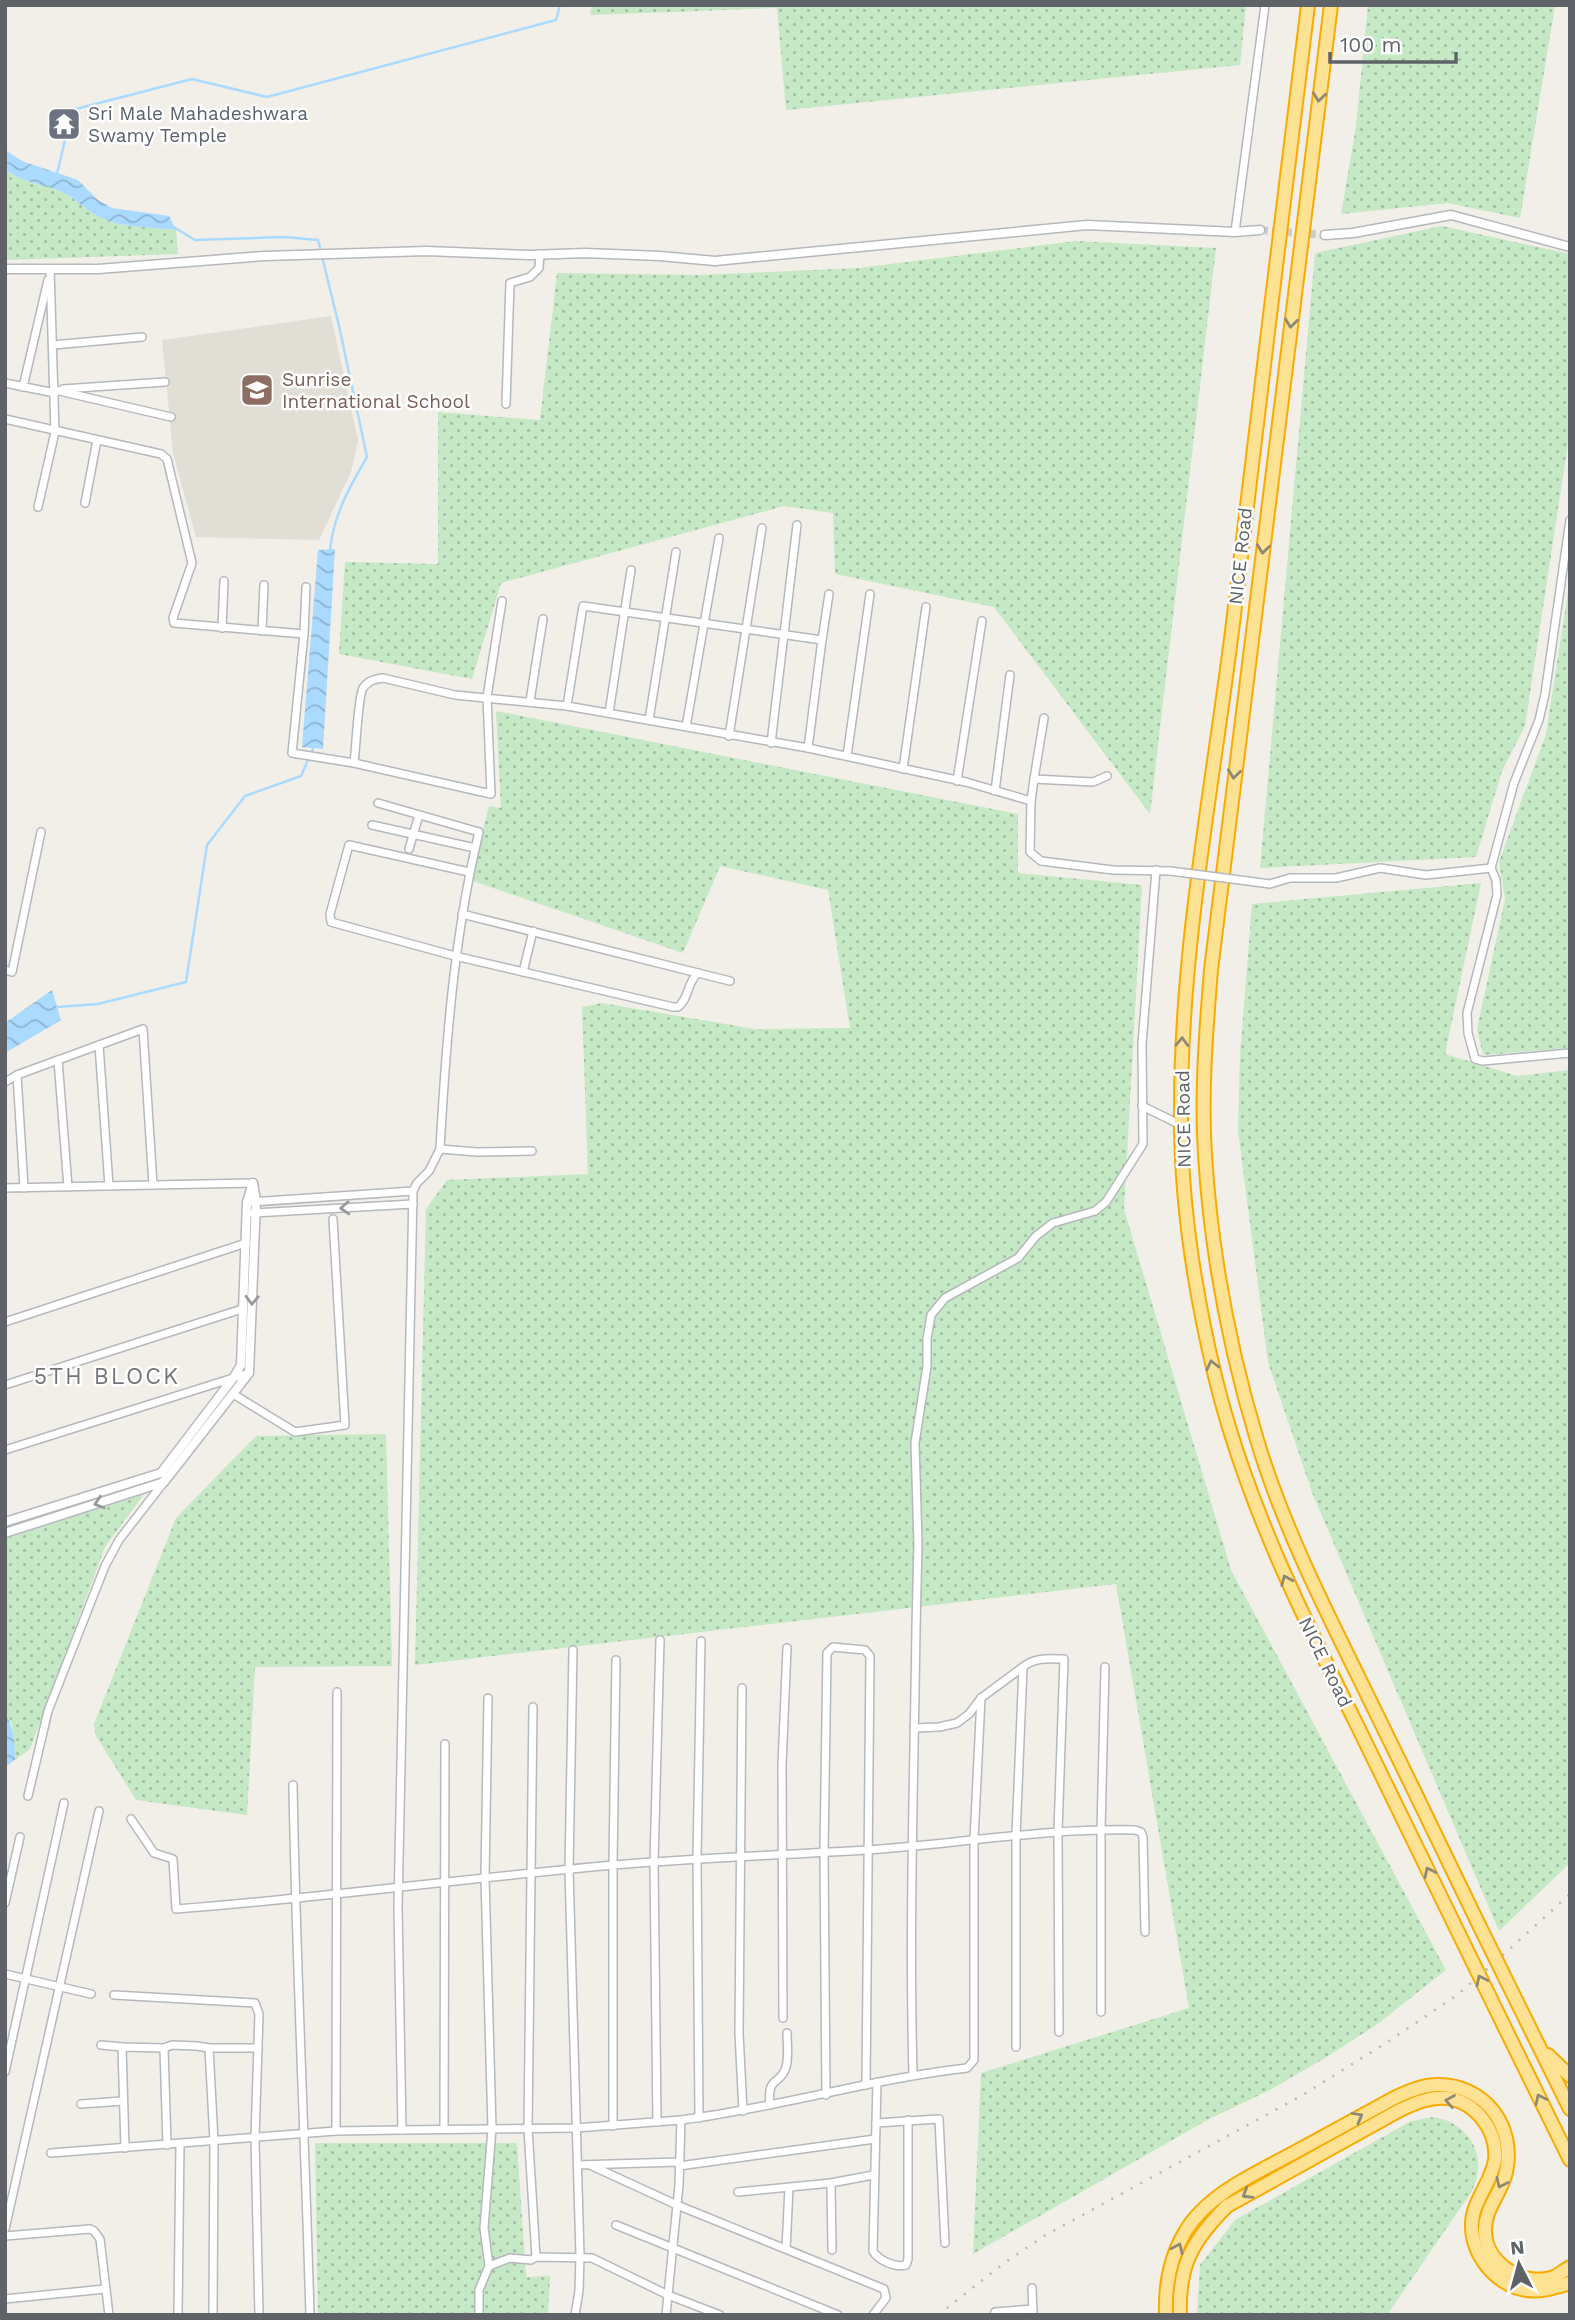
<svg xmlns="http://www.w3.org/2000/svg" width="1575" height="2320" font-family="'Work Sans',sans-serif">
  <defs>
    <pattern id="grass-dots" width="8" height="8" patternUnits="userSpaceOnUse" patternTransform="scale(1.75)"><rect width="8" height="8" fill="#c5e8c5"/><path d="M2 2h.1M6 6h.1" fill="none" stroke="#a3c0a4" stroke-width="1.8" stroke-linecap="round"/></pattern>
    <pattern id="water-waves" width="16" height="10" patternUnits="userSpaceOnUse" patternTransform="scale(1.75)"><rect width="16" height="10" fill="#aadaff"/><path d="M0 5q4-4 8 0t8 0" fill="none" stroke="#8eb4d2"/></pattern>
  </defs>
  <rect width="100%" height="100%" fill="#f1efe8"/>
  <path fill="#e1ded6" d="M 331,316 L 358,440 L 351,472 L 319,540 L 196,537 L 173,453 L 162,340 Z"/>
  <g fill="url(#grass-dots)">
    <path d="M 592,5 L 1246,5 L 1240,65 L 786,110 L 777,8 L 590,15 Z"/>
    <path d="M 1368,5 L 1555,5 L 1520,218 L 1448,203 L 1341,214 L 1356,126 Z"/>
    <path d="M 5,169 C 21,182 41,184 60,191 C 74,197 83,208 96,215 C 118,228 151,227 176,230 L 178,254 L 5,260 Z"/>
    <path d="M 1442,226 L 1570,254 L 1570,430 L 1525,726 L 1502,771 L 1476,857 L 1260,868 L 1315,253 Z"/>
    <path d="M 1076,241 L 1216,248 L 1150,814 L 994,607 L 835,574 L 833,513 L 784,506 L 501,583 L 472,679 L 339,654 L 345,562 L 438,564 L 438,412 L 540,420 L 557,273 L 699,275 L 859,268 Z"/>
    <path d="M 1570,579 L 1570,1048 L 1483,1055 L 1477,1029 L 1505,899 L 1499,862 L 1546,734 Z"/>
    <path d="M 496,711 L 1018,814 L 1018,873 L 1142,885 L 1124,1209 L 1231,1570 L 1446,1970 L 1376,2025 L 1325,2058 L 1268,2091 L 1209,2119 L 973,2254 L 981,2073 L 1189,2008 L 1116,1584 L 415,1665 L 426,1209 L 447,1180 L 588,1174 L 582,1007 L 602,1003 L 755,1029 L 850,1028 L 828,890 L 720,866 L 683,953 L 464,878 L 475,863 L 489,806 L 501,808 Z"/>
    <path d="M 1481,883 L 1445,1054 L 1517,1076 L 1570,1070 L 1570,1863 L 1499,1931 L 1313,1495 L 1268,1362 L 1238,1131 L 1240,1056 L 1252,904 Z"/>
    <path d="M 386,1434 L 392,1666 L 255,1667 L 247,1815 L 136,1800 L 96,1736 L 94,1724 L 176,1518 L 256,1436 Z"/>
    <path d="M 144,1494 L 105,1547 L 30,1749 L 15,1760 L 12,1724 L 5,1712 L 5,1539 Z"/>
    <path d="M 1433,2117 C 1472,2123 1490,2161 1470,2194 L 1387,2315 L 1197,2315 L 1200,2265 L 1235,2220 L 1411,2121 Z"/>
    <path d="M 315,2143 L 517,2143 L 526,2277 L 550,2276 L 548,2315 L 318,2315 Z"/>
  </g>
  <g fill="url(#water-waves)">
    <path d="M 5,150 L 22,161 L 78,180 L 98,200 L 112,208 L 169,216 L 176,230 C 151,227 118,228 96,215 C 83,208 74,197 60,191 C 41,184 21,182 5,169 Z"/>
    <path d="M 335,549 L 323,749 L 302,747 L 318,550 Z"/>
    <path d="M 52,990 L 61,1020 L 5,1053 L 5,1023 Z"/>
    <path d="M 5,1712 C 14,1728 15,1743 15,1760 L 5,1767 Z"/>
  </g>
  <g fill="none" stroke-linecap="round" stroke-linejoin="round">
    <g stroke="#aadaff" stroke-width="2.5">
      <path d="M 57,174 L 72,110 L 192,79 L 267,97 L 556,20 L 560,5"/>
      <path d="M 172,226 L 195,240 L 284,237 L 318,240 L 339,326 L 367,457 C 349,488 333,516 330,551"/>
      <path d="M 57,1007 L 98,1004 L 186,982 L 207,845 L 245,796 L 301,776 L 314,746"/>
    </g>
    <path stroke="#ccccc8" stroke-width="8" stroke-dasharray="8 4" stroke-linecap="butt" d="M 1260,230 L 1325,235"/>
    <defs>
      <g id="minor">
        <path d="M 1235,232 L 1265,5"/>
        <path d="M 53,345 L 142,337"/>
        <path d="M 5,383 L 55,393"/>
        <path d="M 23,387 L 48,280"/>
        <path d="M 63,389 L 165,382"/>
        <path d="M 55,390 L 171,417"/>
        <path d="M 506,404 L 510,283 L 530,277 L 539,268 L 540,254"/>
        <path d="M 5,419 L 161,454 L 167,459 L 192,563 L 173,618 L 174,623 L 304,634 L 292,753 L 354,763 L 491,794 L 487,697 L 502,601"/>
        <path d="M 85,503 L 97,440"/>
        <path d="M 38,507 L 55,432 L 50,269"/>
        <path d="M 222,628 L 224,581"/>
        <path d="M 262,631 L 264,585"/>
        <path d="M 304,634 L 306,587"/>
        <path d="M 822,640 L 829,594"/>
        <path d="M 530,701 L 543,619"/>
        <path d="M 567,706 L 583,606 L 822,640 L 808,748"/>
        <path d="M 609,713 L 631,570"/>
        <path d="M 649,720 L 676,552"/>
        <path d="M 686,727 L 719,538"/>
        <path d="M 729,736 L 762,528"/>
        <path d="M 771,743 L 797,525"/>
        <path d="M 847,756 L 870,594"/>
        <path d="M 354,763 C 356,749 358,696 363,688 C 368,681 374,679 383,678 L 455,695 L 567,706 L 808,748 L 966,782 L 1031,801 L 1034,779 L 1093,782 L 1107,776"/>
        <path d="M 903,769 L 926,607"/>
        <path d="M 1034,779 L 1044,718"/>
        <path d="M 957,781 L 982,621"/>
        <path d="M 995,791 L 1010,675"/>
        <path d="M 1031,801 L 1030,852 L 1041,861 L 1113,870 L 1170,871"/>
        <path d="M 378,803 L 479,832 C 454,936 446,1042 440,1149 L 429,1171 L 417,1183 L 413,1191 L 398,1907 L 402,2130 L 576,2128 L 681,2120 L 679,2185 L 666,2315"/>
        <path d="M 372,825 L 475,848"/>
        <path d="M 409,849 L 419,815"/>
        <path d="M 1491,868 L 1496,880 L 1497,895 L 1467,1013 L 1468,1033 L 1475,1059 L 1483,1061 L 1570,1053"/>
        <path d="M 469,872 L 349,845 L 330,914 L 331,922 L 455,956 L 673,1007 L 678,1007 C 689,999 687,982 698,973 L 730,981"/>
        <path d="M 1240,880 L 1270,884 L 1290,878 L 1336,878 L 1380,868 L 1426,875 L 1491,868 L 1514,783 L 1539,720 L 1545,694 L 1570,520"/>
        <path d="M 462,914 L 698,973"/>
        <path d="M 5,970 L 12,972 L 41,832"/>
        <path d="M 523,972 L 533,931"/>
        <path d="M 99,1045 L 109,1186"/>
        <path d="M 58,1060 L 68,1187"/>
        <path d="M 17,1075 L 143,1029 L 153,1185"/>
        <path d="M 5,1082 L 17,1075 L 24,1188"/>
        <path d="M 1142,1106 L 1181,1125"/>
        <path d="M 440,1149 L 477,1152 L 532,1151"/>
        <path d="M 5,1188 L 253,1183"/>
        <path d="M 252,1202 L 413,1191"/>
        <path d="M 253,1213 L 413,1204"/>
        <path d="M 5,1322 L 246,1243"/>
        <path d="M 5,1385 L 242,1309"/>
        <path d="M 233,1394 L 295,1432 L 345,1425 L 333,1219"/>
        <path d="M 5,1450 L 249,1373"/>
        <path d="M 573,1650 L 569,1870 L 580,2256 L 579,2291 L 575,2315"/>
        <path d="M 742,1688 L 739,2033 L 743,2111"/>
        <path d="M 533,1707 L 528,2129 L 536,2257"/>
        <path d="M 914,1728 L 939,1727 L 957,1723 L 969,1714 L 981,1698 L 1023,1667"/>
        <path d="M 293,1785 C 296,1962 305,2138 310,2315"/>
        <path d="M 28,1796 L 48,1711 L 105,1566 L 119,1540 L 164,1482 L 164,1480"/>
        <path d="M 131,1819 L 154,1853 L 173,1859 L 176,1909 C 322,1898 467,1878 613,1865 C 697,1858 782,1855 866,1850 C 956,1844 1045,1828 1135,1830 L 1141,1832 L 1143,1837 L 1145,1932"/>
        <path d="M 5,1903 L 20,1837"/>
        <path d="M 5,1974 L 91,1994"/>
        <path d="M 114,1995 L 255,2003 L 259,2014 L 255,2138 L 259,2315"/>
        <path d="M 1101,2012 L 1101,1830 L 1105,1667"/>
        <path d="M 783,2018 L 782,1765 L 787,1648"/>
        <path d="M 101,2045 L 122,2047"/>
        <path d="M 1016,2047 L 1016,1836 L 1023,1667 C 1035,1657 1049,1659 1064,1659 L 1058,1831 L 1059,2032"/>
        <path d="M 164,2048 L 167,2145"/>
        <path d="M 209,2048 L 214,2141 L 213,2315"/>
        <path d="M 5,2072 L 64,1803"/>
        <path d="M 913,2074 C 909,1926 914,1777 916,1628 L 918,1543 L 915,1443 L 927,1366 L 927,1339 L 931,1315 L 945,1298 L 1018,1258 L 1036,1236 L 1053,1223 L 1095,1211 L 1106,1202 L 1143,1144 L 1142,1044 L 1156,870"/>
        <path d="M 877,2082 L 873,2251 C 878,2260 895,2268 906,2265 L 908,2259 L 908,2120"/>
        <path d="M 826,2095 L 824,1852 L 827,1653 L 833,1647 L 865,1650 L 870,1656 L 866,2085"/>
        <path d="M 81,2104 L 123,2101"/>
        <path d="M 770,2105 C 767,2074 780,2087 786,2067 C 789,2057 787,2043 787,2033"/>
        <path d="M 699,2118 L 697,1859 L 701,1641"/>
        <path d="M 681,2120 C 777,2108 870,2079 967,2068 L 974,2060 L 974,1840 L 981,1698"/>
        <path d="M 657,2122 L 654,1862 L 660,1640"/>
        <path d="M 876,2123 L 939,2119 L 945,2243"/>
        <path d="M 613,2126 L 613,1865 L 616,1660"/>
        <path d="M 444,2129 L 445,1744"/>
        <path d="M 336,2131 L 337,1692"/>
        <path d="M 125,2148 L 122,2047 L 164,2048 L 172,2045 L 197,2046 L 209,2048 L 258,2048"/>
        <path d="M 51,2153 L 336,2131 L 402,2130"/>
        <path d="M 578,2165 L 679,2162"/>
        <path d="M 590,2165 L 677,2205 L 884,2289 L 886,2298 L 873,2315"/>
        <path d="M 679,2166 L 875,2139"/>
        <path d="M 831,2183 L 832,2250"/>
        <path d="M 738,2192 L 831,2183 L 873,2175"/>
        <path d="M 616,2225 L 838,2315"/>
        <path d="M 5,2229 L 99,1811"/>
        <path d="M 5,2236 L 90,2229 L 94,2231 L 100,2239 L 109,2315"/>
        <path d="M 786,2249 L 789,2188"/>
        <path d="M 489,2266 L 510,2258 L 531,2260 L 536,2257 L 592,2258 L 668,2295 L 720,2315"/>
        <path d="M 1032,2288 L 1033,2315"/>
        <path d="M 5,2299 L 105,2289"/>
        <path d="M 178,2315 L 180,2144"/>
        <path d="M 479,2315 L 479,2290 L 489,2266 L 484,2228 L 492,2129 L 485,1878 L 488,1698"/>
        <path d="M 994,2315 L 995,2312 L 1033,2309"/>
      </g>
      <g id="tertiary">
        <path d="M 1325,235 L 1353,233 L 1451,215 L 1570,247"/>
        <path d="M 5,269 L 98,269 L 264,256 L 426,251 L 530,255 L 585,253 L 660,256 L 715,261 L 1087,225 L 1235,232 L 1260,230"/>
        <path d="M 5,1522 L 161,1473 L 234,1377 L 241,1365 L 247,1202 L 252,1186"/>
        <path d="M 5,1533 L 164,1482 L 249,1373 L 256,1201 L 253,1183"/>
      </g>
      <g id="motorway">
        <path d="M 1308,5 C 1281,214 1258,422 1232,631 C 1212,790 1181,948 1181,1108 C 1180,1198 1194,1289 1215,1376 C 1245,1500 1301,1613 1358,1727 C 1392,1796 1425,1865 1459,1934"/>
        <path d="M 1331,5 L 1211,970 C 1206,1032 1201,1093 1205,1155 C 1211,1252 1229,1347 1257,1440 C 1282,1523 1321,1601 1359,1678 C 1399,1760 1440,1843 1479,1925"/>
        <path d="M 1517,2002 L 1570,2109"/>
        <path d="M 1504,2026 L 1570,2160"/>
        <path d="M 1548,2055 L 1570,2076"/>
        <path d="M 1166,2315 C 1165,2286 1170,2257 1185,2232 C 1208,2193 1259,2172 1297,2151 C 1330,2133 1363,2115 1396,2097 C 1409,2091 1423,2085 1437,2085 C 1485,2084 1516,2127 1506,2172 C 1502,2193 1484,2208 1485,2232 C 1486,2263 1522,2286 1551,2278 C 1558,2276 1564,2270 1570,2267"/>
        <path d="M 1180,2315 C 1178,2265 1193,2240 1227,2206 L 1400,2110 C 1415,2103 1430,2096 1447,2098 C 1476,2102 1498,2131 1495,2160 C 1492,2180 1477,2196 1473,2215 C 1466,2249 1494,2286 1527,2290 C 1542,2292 1556,2287 1570,2283"/>
      </g>
    </defs>
    <use href="#minor" stroke="#b5b8bc" stroke-width="10"/>
    <use href="#tertiary" stroke="#b5b8bc" stroke-width="11"/>
    <use href="#motorway" stroke="#f9ab00" stroke-width="16"/>
    <use href="#minor" stroke="#fff" stroke-width="7"/>
    <use href="#tertiary" stroke="#fff" stroke-width="8"/>
    <use href="#motorway" stroke="#fde293" stroke-width="12"/>
    <path stroke="#b6b7b8" stroke-width="2.5" stroke-dasharray="2 9" stroke-linecap="butt" d="M 938,2315 L 1003,2264 L 1044,2236 L 1301,2096 L 1386,2043 L 1457,1995 L 1502,1956 L 1570,1894"/>
    <defs>
      <path id="minor-bridge" d="M 1170,871 L 1240,880"/>
      <g id="motorway-bridge">
        <path d="M 1479,1925 L 1517,2002"/>
        <path d="M 1459,1934 L 1504,2026"/>
      </g>
    </defs>
    <use href="#minor-bridge" stroke="#b5b8bc" stroke-width="10" stroke-linecap="butt"/>
    <use href="#motorway-bridge" stroke="#f9ab00" stroke-width="16" stroke-linecap="butt"/>
    <use href="#minor-bridge" stroke="#fff" stroke-width="7"/>
    <use href="#motorway-bridge" stroke="#fde293" stroke-width="12"/>
  </g>
  <defs><path id="oneway-chevron" d="M-2-3.5L2.5 0L-2 3.5" fill="none" stroke-width="1.6" stroke-linecap="round" stroke-linejoin="round" transform="scale(1.75)"/></defs>
  <g stroke="#8e8975">
    <use href="#oneway-chevron" transform="translate(1319 97) rotate(97)"/>
    <use href="#oneway-chevron" transform="translate(1291 323) rotate(97)"/>
    <use href="#oneway-chevron" transform="translate(1263 549) rotate(97)"/>
    <use href="#oneway-chevron" transform="translate(1234 774) rotate(97)"/>
    <use href="#oneway-chevron" transform="translate(1182 1042) rotate(-88)"/>
    <use href="#oneway-chevron" transform="translate(1212 1365) rotate(-103)"/>
    <use href="#oneway-chevron" transform="translate(1286 1580) rotate(-114)"/>
    <use href="#oneway-chevron" transform="translate(1429 1872) rotate(-116)"/>
    <use href="#oneway-chevron" transform="translate(1481 1980) rotate(-116)"/>
    <use href="#oneway-chevron" transform="translate(1540 2099) rotate(-116)"/>
    <use href="#oneway-chevron" transform="translate(1450 2101) rotate(-170)"/>
    <use href="#oneway-chevron" transform="translate(1358 2117) rotate(-29)"/>
    <use href="#oneway-chevron" transform="translate(1501 2183) rotate(115)"/>
    <use href="#oneway-chevron" transform="translate(1247 2194) rotate(149)"/>
    <use href="#oneway-chevron" transform="translate(1178 2248) rotate(-66)"/>
  </g>
  <g stroke="#979a9d">
    <use href="#oneway-chevron" transform="translate(345 1208) rotate(177)"/>
    <use href="#oneway-chevron" transform="translate(252 1300) rotate(92)"/>
    <use href="#oneway-chevron" transform="translate(99 1503) rotate(162)"/>
  </g>
  <defs>
    <symbol id="temple-square" viewBox="-11 -11 22 22"><rect x="-9" y="-9" width="18" height="18" rx="4" fill="#6b7280" stroke="#fff"/><path d="M0-6L5-2H3V0L6.5 2.5H4V6H1.5V3h-3V6H-4V2.5H-6.5L-3 0V-2H-5Z" fill="#fff"/></symbol>
    <symbol id="school-square" viewBox="-11 -11 22 22"><rect x="-9" y="-9" width="18" height="18" rx="4" fill="#8d6e63" stroke="#fff"/><path d="M0-5L7-2L0 1L-7-2ZM-4 1L0 2.5L4 1V4Q0 6-4 4Z" fill="#fff"/></symbol>
  </defs>
  <g fill-rule="evenodd">
    <use href="#temple-square" x="45" y="105" width="38" height="38"/>
    <use href="#school-square" x="238" y="371" width="38" height="38"/>
  </g>
  <g text-anchor="middle" stroke-width="5" stroke-linejoin="round" paint-order="stroke">
    <g font-size="19" fill="#5b616d" stroke="#fff" text-anchor="start">
      <text x="88" y="120">Sri Male Mahadeshwara<tspan x="88" dy="22">Swamy Temple</tspan></text>
    </g>
    <g font-size="19" fill="#785e54" stroke="#fff" text-anchor="start">
      <text x="282" y="386">Sunrise<tspan x="282" dy="22">International School</tspan></text>
    </g>
    <g font-size="19" fill="#5f6368" stroke="#fff">
      <text transform="translate(1240 556) rotate(-84)" y="7">NICE Road</text>
      <text transform="translate(1183 1119) rotate(-91)" y="7">NICE Road</text>
      <text transform="translate(1326 1662) rotate(64)" y="7">NICE Road</text>
    </g>
    <g font-size="23" letter-spacing="2" fill="#70757a" stroke="#fff">
      <text x="107" y="1384">5TH BLOCK</text>
    </g>
  </g>
  <rect width="1575" height="2320" fill="none" stroke="#5f6368" stroke-width="14"/>
  <g transform="translate(1519 2264) rotate(354)" stroke="#ffffff" stroke-width="5" paint-order="stroke">
  <path d="M0-5L12 26L0 18L-12 26Z" fill="#5f6368"/>
  <text y="-10" font-size="19" font-weight="bold" text-anchor="middle" fill="#5f6368">N</text>
  </g>
  <path d="M1330 52v10h126v-10" fill="none" stroke="#5f6368" stroke-width="3.5"/>
  <text x="1340" y="52" font-size="21" fill="#5f6368" stroke="#ffffff" stroke-width="5" paint-order="stroke">100 m</text>
</svg>
